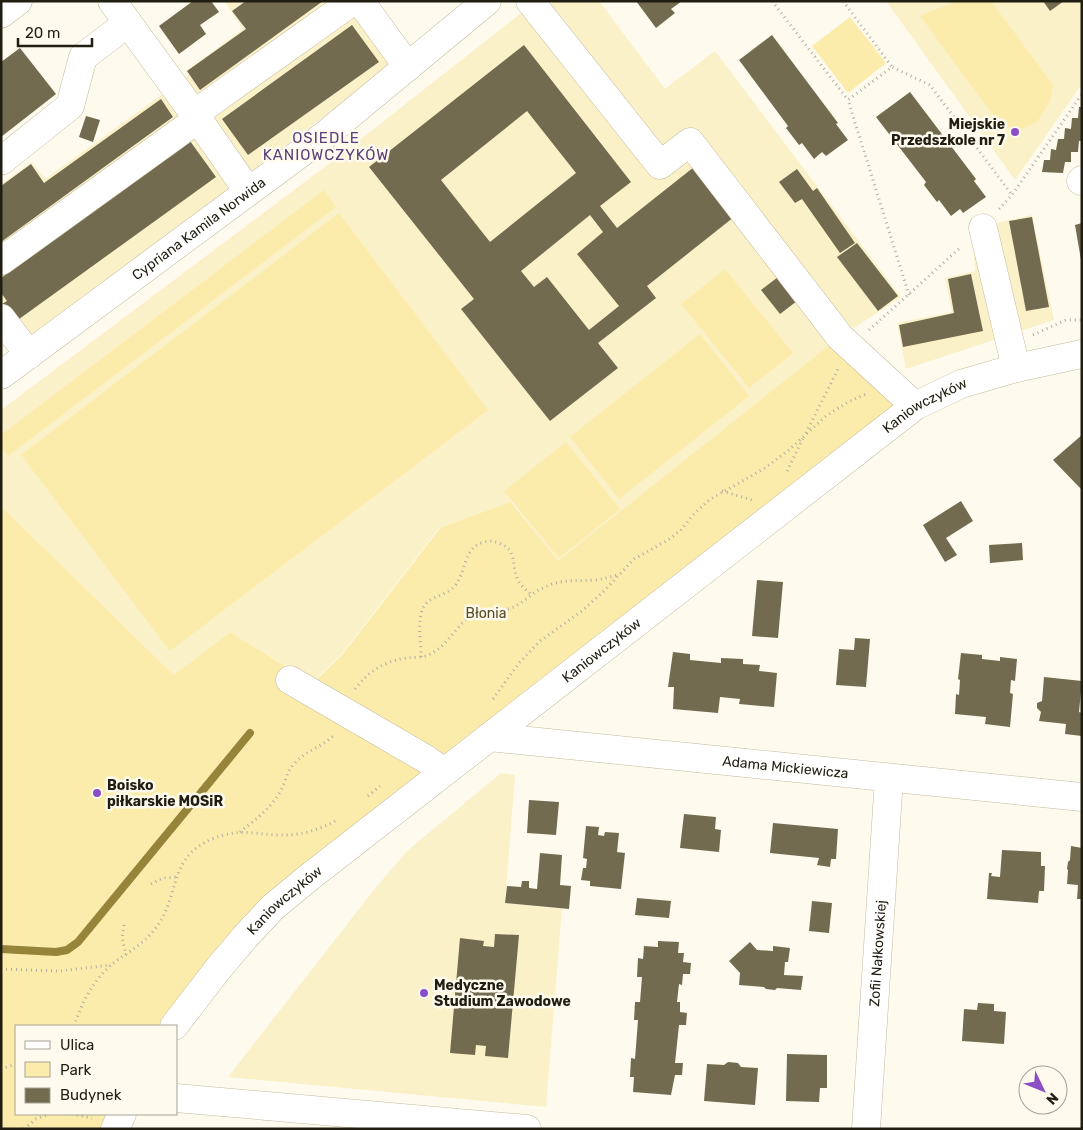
<svg xmlns="http://www.w3.org/2000/svg" width="1083" height="1130" font-family="Rubik,sans-serif">
  <rect width="100%" height="100%" fill="#fefbee"/>
  <g fill="#fbf1c9">
    <path d="M 224,1 L 367,1 L 401,48 L 384,71 L 25,342 L 1,311 L 1,184 L 32,162 L 45,179 L 189,75 L 186,71 L 243,29 Z"/>
    <path d="M 555,1 L 599,1 L 665,89 L 715,51 L 901,297 L 833,342 L 558,562 L 512,502 L 440,527 L 341,655 L 313,682 L 230,632 L 174,675 L 1,506 L 1,410 L 338,157 L 525,10 L 532,18 Z"/>
    <path d="M 886,1 L 1082,1 L 1082,84 L 1015,180 Z"/>
    <path d="M 1032,215 L 1054,320 L 906,369 L 897,323 L 952,312 L 945,278 L 975,271 L 973,242 L 992,224 Z"/>
    <path d="M 501,773 L 515,775 L 505,903 L 562,909 L 546,1107 L 228,1077 L 373,891 L 407,851 Z"/>
  </g>
  <g fill="#fcecac">
    <path d="M 956,1 L 991,1 L 1053,85 L 1050,101 L 1037,122 L 1017,131 L 998,122 L 920,16 Z"/>
    <path d="M 850,17 L 886,63 L 848,93 L 812,46 Z"/>
    <path d="M 324,190 L 336,207 L 8,456 L 1,447 L 1,435 Z"/>
    <path d="M 339,213 L 488,410 L 170,651 L 21,455 Z"/>
    <path d="M 725,269 L 793,353 L 749,388 L 681,304 Z"/>
    <path d="M 700,334 L 749,396 L 619,499 L 570,437 Z"/>
    <path d="M 833,342 L 894,396 L 892,410 L 306,864 L 161,1026 L 16,1026 L 16,1114 L 110,1114 L 102,1129 L 1,1129 L 1,506 L 174,675 L 230,632 L 313,683 L 342,655 L 441,527 L 511,502 L 558,561 Z"/>
    <path d="M 566,442 L 620,509 L 559,558 L 504,491 Z"/>
  </g>
  <g fill="none" stroke-linecap="round" stroke-linejoin="round">
    <path stroke="#96843b" stroke-width="8" d="M 1,949 L 56,952 L 67,950 L 78,942 L 250,733"/>
  </g>
  <g fill="#726b4f" fill-rule="evenodd">
    <path d="M 193,1 L 211,1 L 219,12 L 200,25 L 206,34 L 179,54 L 159,26 Z"/>
    <path d="M 246,1 L 323,1 L 200,90 L 187,71 L 246,29 L 232,11 Z"/>
    <path d="M 636,1 L 682,1 L 671,9 L 675,13 L 656,28 Z"/>
    <path d="M 1043,1 L 1064,1 L 1050,11 Z"/>
    <path d="M 352,25 L 379,62 L 248,155 L 222,119 Z"/>
    <path d="M 772,35 L 838,123 L 836,124 L 848,140 L 826,156 L 822,152 L 814,159 L 802,143 L 799,145 L 786,128 L 788,126 L 739,60 Z"/>
    <path d="M 524,45 L 631,182 L 600,206 L 617,228 L 694,167 L 734,217 L 647,286 L 656,298 L 598,343 L 618,368 L 550,421 L 461,309 L 474,299 L 369,167 ZM 527,111 L 576,173 L 490,242 L 441,180 ZM 590,215 L 603,232 L 577,254 L 619,306 L 589,330 L 547,277 L 534,287 L 521,271 Z"/>
    <path d="M 20,48 L 56,94 L 1,137 L 1,62 Z"/>
    <path d="M 910,92 L 976,179 L 974,181 L 986,197 L 963,213 L 960,209 L 951,216 L 939,200 L 937,202 L 924,185 L 926,182 L 876,117 Z"/>
    <path d="M 161,99 L 173,117 L 1,242 L 1,186 L 31,164 L 44,183 Z"/>
    <path d="M 1079,107 L 1082,107 L 1082,141 L 1079,141 L 1078,152 L 1071,152 L 1071,162 L 1065,162 L 1063,173 L 1042,172 L 1044,160 L 1050,160 L 1051,149 L 1056,150 L 1058,139 L 1064,139 L 1065,128 L 1071,129 L 1072,118 L 1078,118 Z"/>
    <path d="M 86,116 L 100,120 L 93,142 L 79,137 Z"/>
    <path d="M 190,141 L 216,177 L 15,322 L 2,304 L 7,301 L 1,293 L 1,278 Z"/>
    <path d="M 797,169 L 813,191 L 817,188 L 855,243 L 840,253 L 802,199 L 795,203 L 779,182 Z"/>
    <path d="M 1032,217 L 1049,307 L 1026,311 L 1009,221 Z"/>
    <path d="M 1082,223 L 1082,260 L 1081,260 L 1075,225 Z"/>
    <path d="M 857,243 L 898,296 L 878,311 L 837,257 Z"/>
    <path d="M 782,274 L 801,298 L 780,314 L 761,290 Z"/>
    <path d="M 971,274 L 983,331 L 903,347 L 899,325 L 954,313 L 948,279 Z"/>
    <path d="M 1082,435 L 1082,490 L 1053,460 Z"/>
    <path d="M 961,501 L 973,521 L 946,538 L 957,555 L 945,562 L 923,525 Z"/>
    <path d="M 1022,543 L 1023,560 L 990,563 L 989,545 Z"/>
    <path d="M 757,580 L 783,582 L 778,638 L 752,636 Z"/>
    <path d="M 855,638 L 870,639 L 866,687 L 836,685 L 839,649 L 854,650 Z"/>
    <path d="M 673,652 L 690,654 L 690,660 L 721,663 L 721,658 L 743,659 L 743,664 L 760,665 L 759,671 L 777,673 L 774,707 L 739,704 L 740,699 L 720,697 L 718,713 L 673,709 L 674,687 L 668,687 Z"/>
    <path d="M 961,653 L 982,655 L 982,659 L 1000,661 L 1000,657 L 1017,659 L 1015,681 L 1011,680 L 1010,693 L 1013,694 L 1010,727 L 985,724 L 986,717 L 955,714 L 956,694 L 959,695 L 960,680 L 958,679 Z"/>
    <path d="M 1044,677 L 1082,681 L 1079,712 L 1082,713 L 1082,736 L 1065,734 L 1066,724 L 1039,721 L 1041,712 L 1037,708 L 1037,703 L 1042,701 Z"/>
    <path d="M 529,800 L 559,802 L 556,835 L 527,833 Z"/>
    <path d="M 684,814 L 716,817 L 715,829 L 721,830 L 719,852 L 680,848 Z"/>
    <path d="M 773,823 L 838,829 L 836,859 L 831,859 L 830,867 L 817,865 L 819,858 L 770,853 Z"/>
    <path d="M 586,826 L 599,827 L 598,835 L 604,836 L 605,832 L 619,833 L 617,852 L 625,853 L 621,889 L 590,886 L 590,881 L 581,880 L 583,868 L 586,868 L 587,859 L 583,858 Z"/>
    <path d="M 1071,846 L 1082,848 L 1082,899 L 1077,899 L 1078,885 L 1067,884 L 1068,870 L 1067,869 L 1068,862 L 1070,860 Z"/>
    <path d="M 1002,850 L 1041,852 L 1041,866 L 1045,866 L 1044,891 L 1039,891 L 1038,903 L 987,899 L 989,873 L 992,873 L 991,876 L 1000,877 Z"/>
    <path d="M 540,853 L 562,855 L 560,885 L 571,886 L 569,909 L 505,903 L 507,886 L 521,887 L 522,881 L 529,881 L 529,888 L 537,889 Z"/>
    <path d="M 637,898 L 671,901 L 669,918 L 635,915 Z"/>
    <path d="M 812,901 L 832,903 L 829,933 L 809,931 Z"/>
    <path d="M 495,934 L 519,935 L 508,1058 L 485,1056 L 486,1046 L 476,1045 L 475,1055 L 450,1053 L 460,938 L 484,941 L 483,946 L 494,947 Z"/>
    <path d="M 658,941 L 679,942 L 678,953 L 684,953 L 683,962 L 691,963 L 690,974 L 683,974 L 682,985 L 679,984 L 677,1002 L 680,1002 L 680,1012 L 687,1013 L 686,1025 L 679,1025 L 675,1063 L 683,1063 L 682,1075 L 675,1075 L 671,1095 L 633,1092 L 634,1077 L 630,1077 L 631,1058 L 635,1059 L 638,1020 L 634,1020 L 635,1002 L 640,1002 L 642,977 L 637,977 L 638,958 L 643,959 L 644,946 L 658,947 Z"/>
    <path d="M 750,942 L 757,950 L 773,951 L 773,946 L 790,948 L 788,962 L 785,962 L 784,975 L 803,976 L 801,990 L 777,988 L 775,990 L 766,989 L 764,987 L 739,985 L 740,973 L 729,961 Z"/>
    <path d="M 978,1003 L 994,1004 L 994,1011 L 1006,1012 L 1004,1044 L 962,1041 L 964,1009 L 977,1010 Z"/>
    <path d="M 787,1054 L 827,1055 L 827,1088 L 820,1088 L 819,1102 L 786,1101 Z"/>
    <path d="M 728,1062 L 738,1063 L 741,1067 L 758,1068 L 755,1105 L 704,1101 L 707,1064 L 724,1065 Z"/>
  </g>
  <g fill="none" stroke-linecap="round" stroke-linejoin="round">
    <defs>
      <g id="minor">
        <path d="M 112,1 L 198,119 L 248,191"/>
        <path d="M 360,1 L 408,67"/>
        <path d="M 530,1 L 660,165 L 690,142 L 840,337 L 915,406"/>
        <path d="M 1,14 L 18,1"/>
        <path d="M 194,114 L 353,1"/>
        <path d="M 1,161 L 70,106 L 83,57 L 128,23"/>
        <path d="M 1081,181 L 1082,180"/>
        <path d="M 983,228 L 1016,368"/>
        <path d="M 1,261 L 198,119"/>
        <path d="M 1,318 L 29,355"/>
        <path id="s1" d="M 1,375 L 325,135 L 487,1"/>
        <path d="M 290,680 L 426,759 L 444,772"/>
        <path id="s2" d="M 489,737 L 1082,797"/>
        <path id="s3" d="M 174,1026 L 218,969 L 245,937 L 273,907 L 312,875 L 915,406 L 961,384 L 1016,368 L 1082,354"/>
        <path d="M 176,1098 L 527,1129"/>
        <path d="M 115,1129 L 122,1114"/>
        <path id="s4" d="M 866,1129 L 889,778"/>
      </g>
    </defs>
    <use href="#minor" stroke="#c4bc9d" stroke-width="29"/>
    <g stroke="#b1aea1" stroke-width="3" stroke-dasharray="1 4" stroke-linecap="butt">
      <path d="M 772,1 L 848,100"/>
      <path d="M 843,1 L 892,67"/>
      <path d="M 999,209 L 1012,195 L 1082,94"/>
      <path d="M 909,295 L 848,100 L 892,67 L 930,85 L 1012,195"/>
      <path d="M 869,330 L 961,247"/>
      <path d="M 1033,335 L 1066,320 L 1082,320"/>
      <path d="M 806,433 L 838,369"/>
      <path d="M 787,471 L 803,438"/>
      <path d="M 722,491 L 752,500"/>
      <path d="M 421,657 C 421,643 417,620 423,608 C 429,596 445,596 454,587 C 467,573 462,548 484,542 C 489,541 494,541 499,543 C 518,551 511,563 517,578 C 519,584 526,590 532,595"/>
      <path d="M 355,689 C 368,672 384,661 406,658 C 413,657 421,658 428,655 C 448,647 455,625 473,615 C 485,608 499,613 511,608 C 523,604 531,593 543,588 C 559,579 577,581 595,580 C 603,579 610,577 618,575"/>
      <path d="M 493,699 L 519,663 L 540,641 L 582,611 L 604,591 L 634,559 L 668,540 L 680,531 L 694,514 L 709,500 L 765,468 L 789,450 L 826,416 L 848,402 L 866,394"/>
      <path d="M 368,796 L 380,786"/>
      <path d="M 240,832 C 256,819 273,807 282,788 C 286,780 287,771 294,764 C 305,751 322,747 334,735"/>
      <path d="M 151,884 L 163,878 L 176,877"/>
      <path d="M 124,925 L 122,938 L 126,955"/>
      <path d="M 1,969 L 59,971 L 111,965"/>
      <path d="M 74,1026 C 81,1004 93,981 111,965 C 126,953 143,945 155,929 C 181,896 167,858 212,839 C 239,828 252,834 279,835 C 300,836 319,830 337,820"/>
      <path d="M 1,1069 L 16,1064"/>
      <path d="M 72,1114 L 92,1118"/>
      <path d="M 24,1129 L 36,1119 L 49,1114"/>
    </g>
    <use href="#minor" stroke="#fff" stroke-width="28"/>
  </g>
  <g fill="#8c4ec4" stroke="#fefbee" stroke-width="2">
    <circle cx="1015" cy="132" r="5"/>
    <circle cx="97" cy="793" r="5"/>
    <circle cx="424" cy="993" r="5"/>
  </g>
  <g text-anchor="middle" stroke-width="5" stroke-linejoin="round" paint-order="stroke">
    <g font-size="14" font-weight="bold" fill="#201d11" stroke="#fefbee" text-anchor="start">
      <text x="1005" y="129" text-anchor="end">Miejskie<tspan x="1005" dy="16">Przedszkole nr 7</tspan></text>
      <text x="107" y="790">Boisko<tspan x="107" dy="16">piłkarskie MOSiR</tspan></text>
      <text x="434" y="990">Medyczne<tspan x="434" dy="16">Studium Zawodowe</tspan></text>
    </g>
    <g font-size="14" fill="#201d11" stroke="#fefbee">
      <text dy="5" stroke="none"><textPath href="#s1" startOffset="246">Cypriana Kamila Norwida</textPath></text>
      <text dy="5" stroke="none"><textPath href="#s3" startOffset="978">Kaniowczyków</textPath></text>
      <text dy="5" stroke="none"><textPath href="#s3" startOffset="572">Kaniowczyków</textPath></text>
      <text dy="5" stroke="none"><textPath href="#s2" startOffset="298">Adama Mickiewicza</textPath></text>
      <text dy="5" stroke="none"><textPath href="#s3" startOffset="168">Kaniowczyków</textPath></text>
      <text dy="5" stroke="none"><textPath href="#s4" startOffset="176">Zofii Nałkowskiej</textPath></text>
    </g>
    <g font-size="14" fill="#554a21" stroke="#fefbee">
      <text x="486" y="618">Błonia</text>
    </g>
    <g font-size="15" letter-spacing="1" fill="#5b3e79" stroke="#fefbee">
      <text x="326" y="143">OSIEDLE<tspan x="326" dy="17">KANIOWCZYKÓW</tspan></text>
    </g>
  </g>
  <rect width="1083" height="1130" fill="none" stroke="#201d11" stroke-width="5"/>
  <rect x="15" y="1025" width="162" height="90" fill="#fefbee" stroke="#a5a296"/>
  <rect x="25" y="1041" width="25" height="8" fill="#ffffff" stroke="#a5a296"/>
  <text x="60" y="1050" font-size="15" fill="#201d11">Ulica</text>
  <rect x="25" y="1062" width="25" height="15" fill="#fcecac" stroke="#a5a296"/>
  <text x="60" y="1075" font-size="15" fill="#201d11">Park</text>
  <rect x="25" y="1088" width="25" height="15" fill="#726b4f" stroke="#a5a296"/>
  <text x="60" y="1100" font-size="15" fill="#201d11">Budynek</text>
  <g transform="translate(1043 1090) rotate(133)"><circle r="24" fill="#fefbee" stroke="#a5a296"/>
  <path d="M0-4L9 19L0 12L-9 19Z" fill="#8c4ec4"/>
  <text y="-8" font-size="14" font-weight="bold" text-anchor="middle" fill="#201d11">N</text>
  </g>
  <path d="M18 38v8h74v-8" fill="none" stroke="#201d11" stroke-width="2.5"/>
  <text x="25" y="38" font-size="15" fill="#201d11" stroke="#fefbee" stroke-width="4" paint-order="stroke">20 m</text>
</svg>
